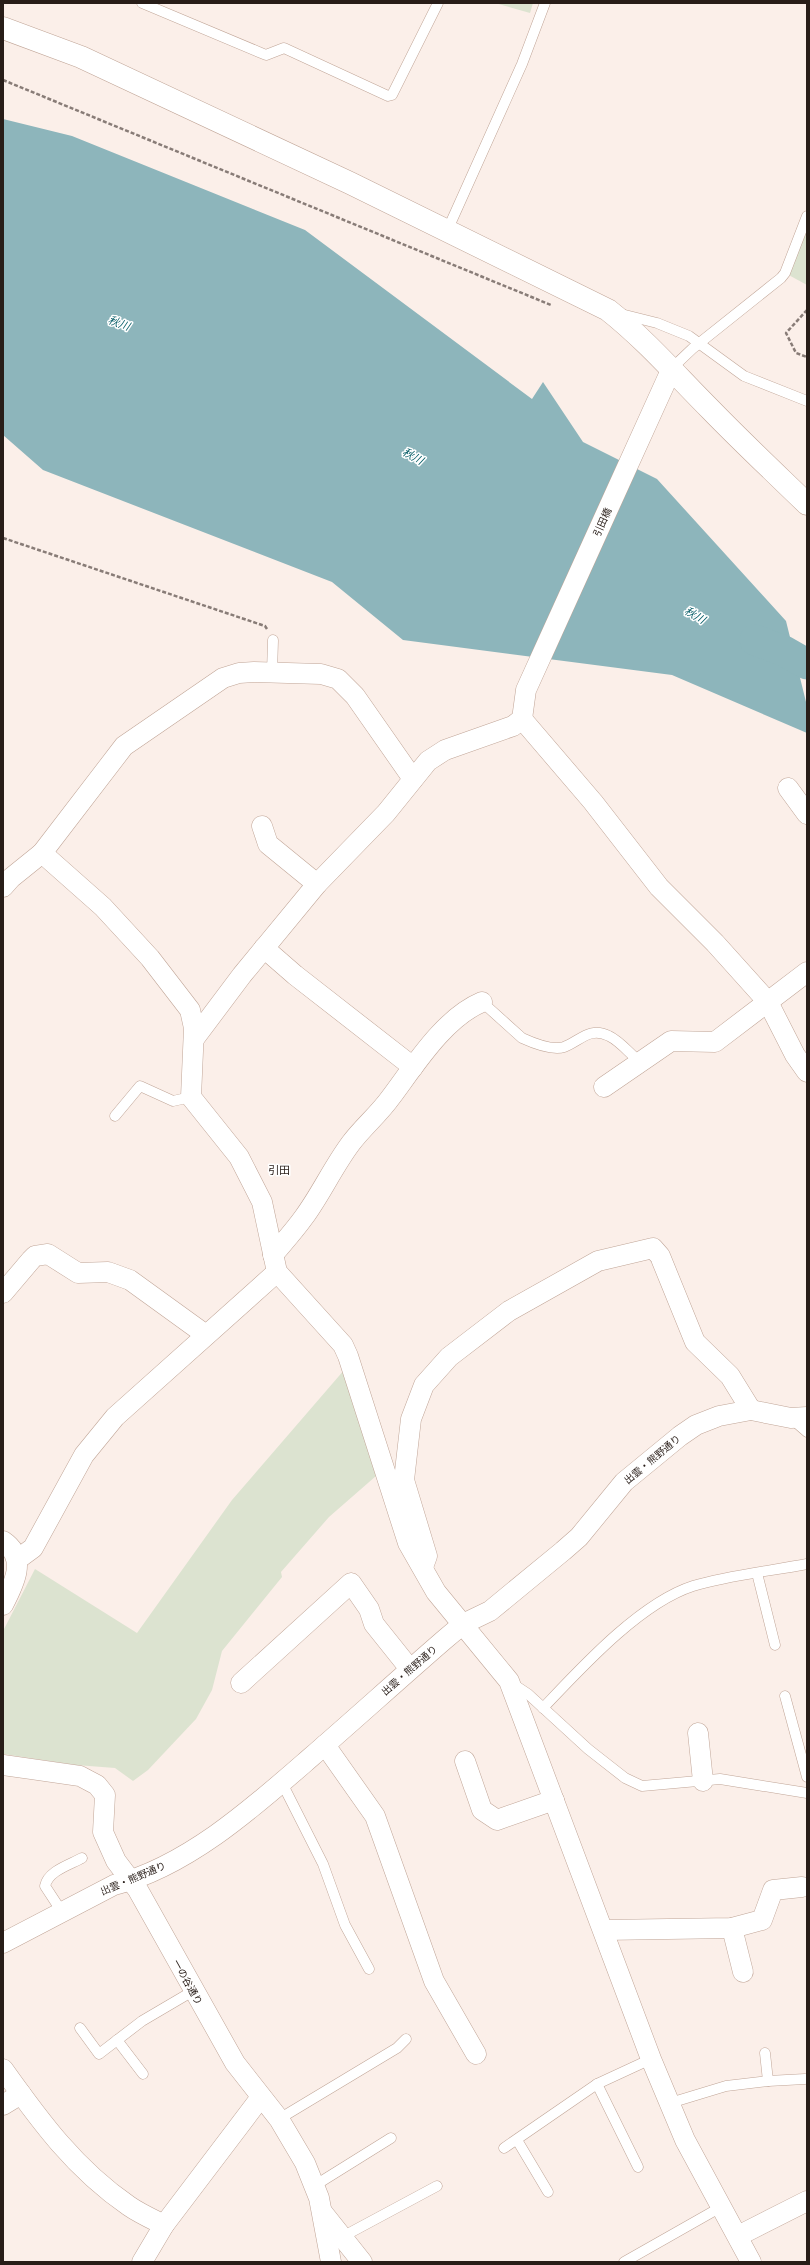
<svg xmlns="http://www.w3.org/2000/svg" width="810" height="2265" font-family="Mulish,'Noto Sans JP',sans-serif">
  <rect width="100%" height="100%" fill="#fbefe9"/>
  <g fill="#dce3d0">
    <path d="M 495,3 L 533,3 L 530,13 Z"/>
    <path d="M 807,214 L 807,285 L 785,273 Z"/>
    <path d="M 345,1369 L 376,1476 L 329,1517 L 281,1572 L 282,1577 L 222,1651 L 212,1690 L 196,1719 L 148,1770 L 133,1781 L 115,1768 L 76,1765 L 3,1754 L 3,1631 L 35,1569 L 137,1633 L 232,1500 Z"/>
  </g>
  <path fill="#8db5bb" d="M 3,119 L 72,136 L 305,230 L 532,399 L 543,382 L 583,442 L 657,479 L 786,621 L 807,706 L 807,733 L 672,675 L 403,640 L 332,582 L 43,470 L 3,435 Z"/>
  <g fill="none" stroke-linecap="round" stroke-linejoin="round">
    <path stroke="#8db5bb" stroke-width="31" d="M 755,640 L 784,651 L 807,664"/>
    <defs>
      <g id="service">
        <path d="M 142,3 L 266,55 L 284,48 L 388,96 L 392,95 L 438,3"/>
        <path d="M 447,231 L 522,64 L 545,3"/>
        <path d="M 621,314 L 657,323 L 689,336 L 744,376 L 807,401"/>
        <path d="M 672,368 L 692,349 L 781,278 L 785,273 L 807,216"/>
        <path d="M 272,673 L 273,640"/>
        <path d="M 482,1002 L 522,1038 C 533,1043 552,1051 564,1047 C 580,1041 590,1026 609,1036 C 620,1041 630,1054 640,1062"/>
        <path d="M 115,1116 L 140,1086 L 173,1101 L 191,1097"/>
        <path d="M 792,1419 L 807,1432"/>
        <path d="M 757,1573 L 775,1645"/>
        <path d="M 513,1684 L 528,1694 L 588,1749 L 625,1778 L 642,1786 L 720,1779 L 807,1793"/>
        <path d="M 785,1696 L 807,1777"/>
        <path d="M 543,1708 C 581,1668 640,1603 693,1586 C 730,1575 770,1571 807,1564"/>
        <path d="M 282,1783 L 323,1864 L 345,1925 L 369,1969"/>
        <path d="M 62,1912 L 45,1886 C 48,1871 69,1865 82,1858"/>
        <path d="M 80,2028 L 99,2054 L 142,2021 L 193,1991"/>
        <path d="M 117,2040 L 143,2074"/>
        <path d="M 768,2081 L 805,2079"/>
        <path d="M 597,2084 L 638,2167"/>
        <path d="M 670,2103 L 726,2086 L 768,2081 L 765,2053"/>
        <path d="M 279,2119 L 397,2048 L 406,2039"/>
        <path d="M 517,2140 L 548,2192"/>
        <path d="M 504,2148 L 597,2084 L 651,2059"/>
        <path d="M 314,2186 L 391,2138"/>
        <path d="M 342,2237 L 437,2186"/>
        <path d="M 624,2262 L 721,2207"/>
      </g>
      <g id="minor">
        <path d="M 522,719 L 593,802 L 659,887 L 715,943 L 768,1002 L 795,1055 L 807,1072"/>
        <path d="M 788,788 L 807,814"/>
        <path d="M 262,826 L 268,844 L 317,884"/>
        <path d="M 42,853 L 103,907 L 150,958 L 190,1010 L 194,1028 L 191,1097 L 239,1157 L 262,1202 L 277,1272 L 343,1345 L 348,1356 L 408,1543 L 436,1592 L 509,1681 L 651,2059 L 685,2140 L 751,2262"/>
        <path d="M 3,887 L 11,878 L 42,853 L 124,746 L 223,678 L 239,673 L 254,672 L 321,674 L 338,679 L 355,696 L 413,779"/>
        <path d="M 264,948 L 295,975 L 413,1067"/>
        <path d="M 194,1039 L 242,975 L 317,884 L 386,813 L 428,761 L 445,750 L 513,726 L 522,719 L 526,690 L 672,368"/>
        <path d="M 604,1087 L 671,1041 L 715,1042 L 807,972"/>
        <path d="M 273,1255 C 283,1243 294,1231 304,1217 C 321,1194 333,1167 351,1143 C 363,1127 379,1114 391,1097 C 415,1065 444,1018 482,1002"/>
        <path d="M 3,1293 L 31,1260 L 35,1256 L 48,1254 L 78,1273 L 108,1272 L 130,1280 L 206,1335"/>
        <path d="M 3,1541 C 28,1558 14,1584 3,1605"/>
        <path d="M 18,1559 L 33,1548 L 84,1455 L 115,1417 L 277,1272"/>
        <path d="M 423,1567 L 427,1556 L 404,1480 L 411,1419 L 424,1385 L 449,1357 L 509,1311 L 598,1261 L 653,1248 L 660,1256 L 695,1342 L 730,1376 L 751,1410"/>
        <path d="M 241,1683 L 351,1583 L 369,1609 L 374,1624 L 410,1669"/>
        <path d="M 698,1733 L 703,1781"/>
        <path d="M 325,1745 L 375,1816 L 434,1981 L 476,2054"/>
        <path d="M 465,1761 L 482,1810 L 497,1820 L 554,1800"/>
        <path d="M 3,1765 L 80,1776 L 97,1785 L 105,1795 L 103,1832 L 116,1861 L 138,1890 L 235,2063 L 279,2119 L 305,2163 L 319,2198 L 331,2262"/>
        <path d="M 732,1928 L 743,1972"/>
        <path d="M 604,1930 L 732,1928 L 762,1920 L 773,1890 L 802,1887"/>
        <path d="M 3,1943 L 114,1885 C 187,1867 255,1806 310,1758 C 355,1719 399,1679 444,1640 L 463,1624 L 490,1611 L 563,1551 L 579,1537 L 624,1482 L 680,1436 L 696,1425 L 719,1416 L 751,1410 L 791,1418 L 807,1417"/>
        <path d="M 3,2069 C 40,2121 75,2169 129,2206 C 139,2213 152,2219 164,2225"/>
        <path d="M 3,2105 L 21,2094"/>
        <path d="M 323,2213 L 362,2262"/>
        <path d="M 738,2236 L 807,2201"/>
        <path d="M 142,2262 L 164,2225 L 261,2097"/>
      </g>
      <path id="tertiary" d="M 3,28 L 81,57 L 350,183 L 608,310 C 646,340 677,376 711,410 C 742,442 775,473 807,504"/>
    </defs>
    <use href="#service" stroke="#c0a597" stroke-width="11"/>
    <use href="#minor" stroke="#c0a597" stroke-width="21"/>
    <use href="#tertiary" stroke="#c0a597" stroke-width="23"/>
    <g stroke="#887c77" stroke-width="2.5" stroke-dasharray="4 2" stroke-linecap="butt">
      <path d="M 3,80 L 551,305"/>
      <path d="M 807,310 L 786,333 L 796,353 L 807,357"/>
      <path d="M 3,538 L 265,626 L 267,629"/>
    </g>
    <use href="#service" stroke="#fff" stroke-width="10"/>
    <use href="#minor" stroke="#fff" stroke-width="20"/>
    <use href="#tertiary" stroke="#fff" stroke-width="22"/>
  </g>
  <g text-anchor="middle" stroke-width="3" stroke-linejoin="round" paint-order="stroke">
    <g font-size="10" fill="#281d18" stroke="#fff">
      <text transform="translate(602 522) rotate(-66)" y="4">引田橋</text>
      <text transform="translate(652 1459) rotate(-40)" y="4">出雲・熊野通り</text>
      <text transform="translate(409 1670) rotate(-41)" y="4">出雲・熊野通り</text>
      <text transform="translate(133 1878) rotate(-23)" y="4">出雲・熊野通り</text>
      <text transform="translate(188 1982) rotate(61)" y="4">一の谷通り</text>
    </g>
    <g font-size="11" font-style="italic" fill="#085e68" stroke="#fff">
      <text transform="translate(119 323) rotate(20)" y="4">秋川</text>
      <text transform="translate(413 456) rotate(29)" y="4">秋川</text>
      <text transform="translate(695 615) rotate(30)" y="4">秋川</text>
    </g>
    <g font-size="11" fill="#281d18" stroke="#fff">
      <text x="279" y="1174">引田</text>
    </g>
  </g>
  <rect width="810" height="2265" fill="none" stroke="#281d18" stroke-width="8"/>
</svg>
